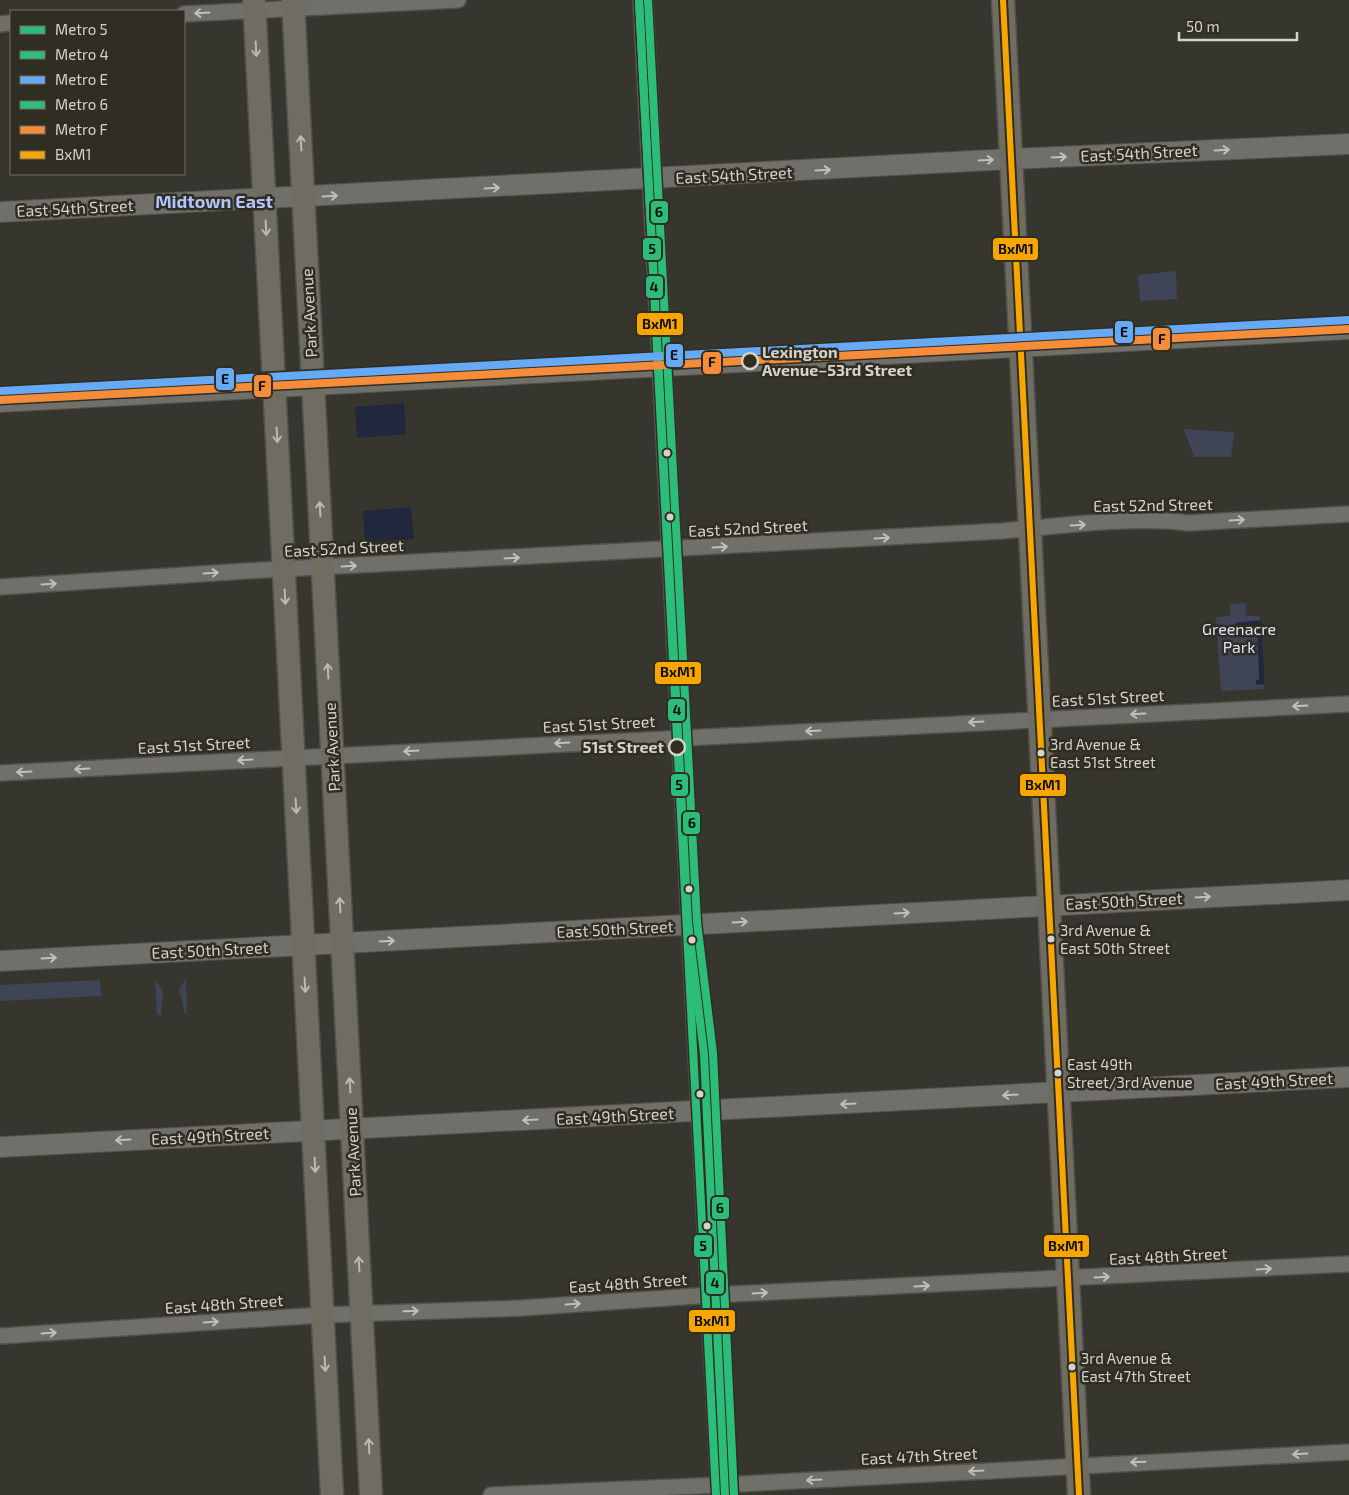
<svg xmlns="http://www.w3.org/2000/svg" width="1349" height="1495" font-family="'Exo 2',sans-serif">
  <rect width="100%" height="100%" fill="#36352e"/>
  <g fill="#3f4557">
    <path d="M 1176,271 L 1177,299 L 1140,301 L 1138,275 Z"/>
    <path d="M 1184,429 L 1234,432 L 1231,457 L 1194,457 Z"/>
    <path d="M 1245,603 L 1246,616 L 1260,616 L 1264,689 L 1221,691 L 1216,617 L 1230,616 L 1230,604 Z"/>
    <path d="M 186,978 L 187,1013 L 184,1013 L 183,1003 L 179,990 Z"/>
    <path d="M 100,980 L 101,996 L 0,1001 L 0,985 Z"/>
    <path d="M 155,980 L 163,991 L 161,1015 L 157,1015 Z"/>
  </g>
  <g fill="#21273c">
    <path d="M 404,403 L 406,434 L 357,438 L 355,407 Z"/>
    <path d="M 411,507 L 414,539 L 365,542 L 363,511 Z"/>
  </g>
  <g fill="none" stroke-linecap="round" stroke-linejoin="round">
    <path stroke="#21273c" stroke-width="5" d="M 1238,625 L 1259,623 L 1262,682 L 1258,682"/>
    <defs>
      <g id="street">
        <path d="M 184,14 L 458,0"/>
        <path d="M 0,24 L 11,23"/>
        <path d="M 0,587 L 246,571 L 1002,531 C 1063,526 1127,516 1188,523 L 1349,514"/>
        <path d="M 0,773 L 1349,704"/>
        <path d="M 0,1336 L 322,1315 L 521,1308 L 711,1295 L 1349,1264"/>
        <path d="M 491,1495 L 721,1485 L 1349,1452"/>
      </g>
      <g id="secondary">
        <path d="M 643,0 L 721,1495"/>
        <path d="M 0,212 L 1011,159 L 1349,144"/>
        <path d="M 0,402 L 1349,329"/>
        <path d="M 0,961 L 1349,890"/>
        <path d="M 0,1147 L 1349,1077"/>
      </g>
      <g id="primary">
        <path d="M 254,0 L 332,1495"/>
        <path d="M 293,0 L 371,1495"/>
        <path d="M 1003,0 L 1079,1495"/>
      </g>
    </defs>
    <use href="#street" stroke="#51504b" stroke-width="18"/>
    <use href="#secondary" stroke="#51504b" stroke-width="22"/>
    <use href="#primary" stroke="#51504b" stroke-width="25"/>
    <use href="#street" stroke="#706f6a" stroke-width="15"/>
    <use href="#secondary" stroke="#706f6a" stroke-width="20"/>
    <use href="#primary" stroke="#6f6c61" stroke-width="22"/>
    <defs>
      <g id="bus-1">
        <path d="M 643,0 L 721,1495"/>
        <path d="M 1003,0 L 1079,1495"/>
      </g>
    </defs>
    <use href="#bus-1" stroke="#302d22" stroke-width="10"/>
    <use href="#bus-1" stroke="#f7a600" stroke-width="6"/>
    <defs>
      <path id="metro-1" d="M 639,0 L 716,1495"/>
      <path id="metro-2" d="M 639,0 L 688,922 L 704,1054 L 725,1495"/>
      <path id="metro-3" d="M 0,391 L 1349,320"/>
      <path id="metro-4" d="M 648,0 L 697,922 L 713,1053 L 734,1495"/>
      <path id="metro-5" d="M 0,400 L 1349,329"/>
    </defs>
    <use href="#metro-1" stroke="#302d22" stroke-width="11"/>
    <use href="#metro-2" stroke="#302d22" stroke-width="11"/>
    <use href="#metro-3" stroke="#302d22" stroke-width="11"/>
    <use href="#metro-4" stroke="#302d22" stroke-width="11"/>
    <use href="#metro-5" stroke="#302d22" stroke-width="11"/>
    <use href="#metro-1" stroke="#2dbd7a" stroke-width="8"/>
    <use href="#metro-2" stroke="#2dbd7a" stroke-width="8"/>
    <use href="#metro-3" stroke="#66aaf5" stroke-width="8"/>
    <use href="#metro-4" stroke="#2dbd7a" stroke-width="8"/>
    <use href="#metro-5" stroke="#f48c3a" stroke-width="8"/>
  </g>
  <defs><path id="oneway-shaft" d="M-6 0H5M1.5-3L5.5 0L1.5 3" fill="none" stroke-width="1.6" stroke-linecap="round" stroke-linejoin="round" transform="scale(1.25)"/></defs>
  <g stroke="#c0bfb8">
    <use href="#oneway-shaft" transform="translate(202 13) rotate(177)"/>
    <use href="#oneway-shaft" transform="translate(1222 150) rotate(-3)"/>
    <use href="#oneway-shaft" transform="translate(1059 157) rotate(-3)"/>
    <use href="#oneway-shaft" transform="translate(986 160) rotate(-3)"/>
    <use href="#oneway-shaft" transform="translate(823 170) rotate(-3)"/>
    <use href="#oneway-shaft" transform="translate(492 188) rotate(-3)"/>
    <use href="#oneway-shaft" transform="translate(330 196) rotate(-3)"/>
    <use href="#oneway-shaft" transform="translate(1237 520) rotate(-3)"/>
    <use href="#oneway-shaft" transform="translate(1078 525) rotate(-3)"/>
    <use href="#oneway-shaft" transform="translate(882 538) rotate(-3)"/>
    <use href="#oneway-shaft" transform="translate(720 547) rotate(-3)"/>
    <use href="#oneway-shaft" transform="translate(512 558) rotate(-3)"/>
    <use href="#oneway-shaft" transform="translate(349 566) rotate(-3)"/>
    <use href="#oneway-shaft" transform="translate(211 573) rotate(-4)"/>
    <use href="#oneway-shaft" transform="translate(49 584) rotate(-4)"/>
    <use href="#oneway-shaft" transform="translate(1300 706) rotate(177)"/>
    <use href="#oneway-shaft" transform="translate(1138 714) rotate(177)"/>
    <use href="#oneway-shaft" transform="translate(976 722) rotate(177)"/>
    <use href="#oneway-shaft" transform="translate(813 731) rotate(177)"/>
    <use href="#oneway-shaft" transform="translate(562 743) rotate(177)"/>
    <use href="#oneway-shaft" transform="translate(411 751) rotate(177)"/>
    <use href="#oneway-shaft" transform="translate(245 760) rotate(177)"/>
    <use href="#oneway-shaft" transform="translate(82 769) rotate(177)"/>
    <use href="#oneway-shaft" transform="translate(24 772) rotate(177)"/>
    <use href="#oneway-shaft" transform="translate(1203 897) rotate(-3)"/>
    <use href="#oneway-shaft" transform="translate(902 913) rotate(-3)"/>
    <use href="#oneway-shaft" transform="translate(740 922) rotate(-3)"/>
    <use href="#oneway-shaft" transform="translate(387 941) rotate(-3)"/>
    <use href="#oneway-shaft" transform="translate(49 958) rotate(-3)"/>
    <use href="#oneway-shaft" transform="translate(1010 1095) rotate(177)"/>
    <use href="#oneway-shaft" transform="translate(848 1104) rotate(177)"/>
    <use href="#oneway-shaft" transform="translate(530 1120) rotate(177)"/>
    <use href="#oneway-shaft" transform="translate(123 1140) rotate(177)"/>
    <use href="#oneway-shaft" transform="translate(1264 1269) rotate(-3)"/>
    <use href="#oneway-shaft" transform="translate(1102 1277) rotate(-3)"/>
    <use href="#oneway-shaft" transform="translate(922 1286) rotate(-3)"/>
    <use href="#oneway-shaft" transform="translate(760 1293) rotate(-3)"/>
    <use href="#oneway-shaft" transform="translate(573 1304) rotate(-4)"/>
    <use href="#oneway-shaft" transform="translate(411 1311) rotate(-2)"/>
    <use href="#oneway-shaft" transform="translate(211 1322) rotate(-4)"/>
    <use href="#oneway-shaft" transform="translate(49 1333) rotate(-4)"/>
    <use href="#oneway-shaft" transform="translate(1300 1454) rotate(177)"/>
    <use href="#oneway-shaft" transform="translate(1138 1462) rotate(178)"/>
    <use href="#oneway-shaft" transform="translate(976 1471) rotate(177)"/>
    <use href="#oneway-shaft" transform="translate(814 1480) rotate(177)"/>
  </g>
  <g stroke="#bbb9b0">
    <use href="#oneway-shaft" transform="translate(256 49) rotate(87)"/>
    <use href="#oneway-shaft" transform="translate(301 143) rotate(-93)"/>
    <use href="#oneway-shaft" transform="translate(266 228) rotate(87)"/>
    <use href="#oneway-shaft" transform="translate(277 435) rotate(87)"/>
    <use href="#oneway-shaft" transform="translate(320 509) rotate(-93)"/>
    <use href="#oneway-shaft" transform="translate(285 597) rotate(87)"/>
    <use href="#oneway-shaft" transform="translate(328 671) rotate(-93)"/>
    <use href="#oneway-shaft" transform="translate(296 806) rotate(87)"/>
    <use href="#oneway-shaft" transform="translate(340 905) rotate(-93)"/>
    <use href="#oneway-shaft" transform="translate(305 985) rotate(87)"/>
    <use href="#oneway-shaft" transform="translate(350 1085) rotate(-93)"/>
    <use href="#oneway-shaft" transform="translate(315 1165) rotate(87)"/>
    <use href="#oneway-shaft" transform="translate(359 1264) rotate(-93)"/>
    <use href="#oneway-shaft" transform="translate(325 1364) rotate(87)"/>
    <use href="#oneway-shaft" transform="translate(369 1446) rotate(-93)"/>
  </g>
  <g fill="#302d22" stroke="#d4d3cb" stroke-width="2.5">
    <circle cx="750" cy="361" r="8"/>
    <circle cx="677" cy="747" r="8"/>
  </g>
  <g fill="#d4d3cb" stroke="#302d22" stroke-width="2">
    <circle cx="667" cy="453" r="4.5"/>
    <circle cx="670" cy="517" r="4.5"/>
    <circle cx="1041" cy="753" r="4.5"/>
    <circle cx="689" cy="889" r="4.5"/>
    <circle cx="1051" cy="939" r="4.5"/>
    <circle cx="692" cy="940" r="4.5"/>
    <circle cx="1058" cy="1073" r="4.5"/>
    <circle cx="700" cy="1094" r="4.5"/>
    <circle cx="707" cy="1226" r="4.5"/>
    <circle cx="1072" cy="1367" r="4.5"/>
  </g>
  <g text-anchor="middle" stroke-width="5" stroke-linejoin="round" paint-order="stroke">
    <g font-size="15" fill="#d4d3cb" stroke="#302d22" text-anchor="start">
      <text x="1050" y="750">3rd Avenue &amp;<tspan x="1050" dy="18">East 51st Street</tspan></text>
      <text x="1060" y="936">3rd Avenue &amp;<tspan x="1060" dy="18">East 50th Street</tspan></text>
      <text x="1067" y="1070">East 49th<tspan x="1067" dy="18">Street/3rd Avenue</tspan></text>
      <text x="1081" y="1364">3rd Avenue &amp;<tspan x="1081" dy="18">East 47th Street</tspan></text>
    </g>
    <g font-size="16" fill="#d4d3cb" stroke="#302d22">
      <text transform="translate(1139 153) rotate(-3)" y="6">East 54th Street</text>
      <text transform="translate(734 175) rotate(-3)" y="6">East 54th Street</text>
      <text transform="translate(75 208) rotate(-3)" y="6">East 54th Street</text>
      <text transform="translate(309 313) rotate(-93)" y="6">Park Avenue</text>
      <text transform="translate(1153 505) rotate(-1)" y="6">East 52nd Street</text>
      <text transform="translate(748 528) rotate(-3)" y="6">East 52nd Street</text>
      <text transform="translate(344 548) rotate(-3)" y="6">East 52nd Street</text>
      <text transform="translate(1108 698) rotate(-3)" y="6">East 51st Street</text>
      <text transform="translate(599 724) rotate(-3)" y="6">East 51st Street</text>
      <text transform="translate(194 745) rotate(-3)" y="6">East 51st Street</text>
      <text transform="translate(332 747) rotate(-93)" y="6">Park Avenue</text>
      <text transform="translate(1124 901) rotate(-3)" y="6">East 50th Street</text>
      <text transform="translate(615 929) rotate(-3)" y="6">East 50th Street</text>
      <text transform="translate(210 950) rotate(-3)" y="6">East 50th Street</text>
      <text transform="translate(1274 1081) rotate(-3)" y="6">East 49th Street</text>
      <text transform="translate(615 1116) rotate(-3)" y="6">East 49th Street</text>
      <text transform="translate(210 1136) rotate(-3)" y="6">East 49th Street</text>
      <text transform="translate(353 1152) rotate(-93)" y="6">Park Avenue</text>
      <text transform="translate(1168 1256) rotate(-3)" y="6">East 48th Street</text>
      <text transform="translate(628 1283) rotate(-4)" y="6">East 48th Street</text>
      <text transform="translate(224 1304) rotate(-4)" y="6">East 48th Street</text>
      <text transform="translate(919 1456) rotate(-3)" y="6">East 47th Street</text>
    </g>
    <g font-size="16" font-weight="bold" fill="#d4d3cb" stroke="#302d22" text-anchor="start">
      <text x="762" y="358">Lexington<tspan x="762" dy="18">Avenue–53rd Street</tspan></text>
      <text x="664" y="753" text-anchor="end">51st Street</text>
    </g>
    <g font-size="16" fill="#dbe3f8" stroke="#302d22">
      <text x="1239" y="635">Greenacre<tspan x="1239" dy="18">Park</tspan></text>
    </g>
    <g font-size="18" font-weight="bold" fill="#b2c4fb" stroke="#302d22">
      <text x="214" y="208">Midtown East</text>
    </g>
  </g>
  <g stroke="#302d22" stroke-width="2">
    <rect x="650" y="200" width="19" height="24" rx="5" fill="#2dbd7a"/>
    <rect x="642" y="237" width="20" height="24" rx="5" fill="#2dbd7a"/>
    <rect x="992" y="237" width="47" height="24" rx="5" fill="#f7a600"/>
    <rect x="645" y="275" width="19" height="24" rx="5" fill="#2dbd7a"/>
    <rect x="636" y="312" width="48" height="24" rx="5" fill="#f7a600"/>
    <rect x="1114" y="320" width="20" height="24" rx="5" fill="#66aaf5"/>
    <rect x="1152" y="327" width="19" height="24" rx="5" fill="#f48c3a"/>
    <rect x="665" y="343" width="19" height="25" rx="5" fill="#66aaf5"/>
    <rect x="702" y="351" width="20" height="24" rx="5" fill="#f48c3a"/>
    <rect x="215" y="367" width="20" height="24" rx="5" fill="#66aaf5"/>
    <rect x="253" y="374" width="19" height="24" rx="5" fill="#f48c3a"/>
    <rect x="654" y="661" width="48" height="24" rx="5" fill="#f7a600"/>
    <rect x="667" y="698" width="19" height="24" rx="5" fill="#2dbd7a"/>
    <rect x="670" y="773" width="19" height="24" rx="5" fill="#2dbd7a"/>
    <rect x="1019" y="773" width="48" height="24" rx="5" fill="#f7a600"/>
    <rect x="682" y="811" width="19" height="24" rx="5" fill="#2dbd7a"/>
    <rect x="711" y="1196" width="19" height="24" rx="5" fill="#2dbd7a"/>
    <rect x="693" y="1234" width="20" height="24" rx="5" fill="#2dbd7a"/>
    <rect x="1043" y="1234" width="47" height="24" rx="5" fill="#f7a600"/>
    <rect x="705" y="1271" width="20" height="24" rx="5" fill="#2dbd7a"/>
    <rect x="688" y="1309" width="48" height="24" rx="5" fill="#f7a600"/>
  </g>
  <g font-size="14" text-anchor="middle" font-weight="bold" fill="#111">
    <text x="659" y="217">6</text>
    <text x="652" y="254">5</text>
    <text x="1016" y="254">BxM1</text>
    <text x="654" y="292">4</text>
    <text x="660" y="329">BxM1</text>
    <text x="1124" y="337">E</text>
    <text x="1162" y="344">F</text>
    <text x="674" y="360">E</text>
    <text x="712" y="367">F</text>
    <text x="225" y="384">E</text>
    <text x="262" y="391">F</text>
    <text x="678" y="677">BxM1</text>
    <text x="677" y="715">4</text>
    <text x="679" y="790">5</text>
    <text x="1043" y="790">BxM1</text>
    <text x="692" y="828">6</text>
    <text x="720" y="1213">6</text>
    <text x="703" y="1251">5</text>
    <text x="1066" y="1251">BxM1</text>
    <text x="715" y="1288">4</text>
    <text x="712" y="1326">BxM1</text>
  </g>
  <rect x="10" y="10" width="175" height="165" fill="#302d22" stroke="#726f66"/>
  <rect x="20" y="26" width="25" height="8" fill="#2dbd7a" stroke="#726f66"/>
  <text x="55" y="35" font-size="15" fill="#d4d3cb">Metro 5</text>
  <rect x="20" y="51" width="25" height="8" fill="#2dbd7a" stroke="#726f66"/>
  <text x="55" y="60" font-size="15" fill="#d4d3cb">Metro 4</text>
  <rect x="20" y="76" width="25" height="8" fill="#66aaf5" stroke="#726f66"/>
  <text x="55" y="85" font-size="15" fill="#d4d3cb">Metro E</text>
  <rect x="20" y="101" width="25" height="8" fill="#2dbd7a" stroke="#726f66"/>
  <text x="55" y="110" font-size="15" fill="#d4d3cb">Metro 6</text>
  <rect x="20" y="126" width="25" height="8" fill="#f48c3a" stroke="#726f66"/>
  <text x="55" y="135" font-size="15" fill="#d4d3cb">Metro F</text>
  <rect x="20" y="151" width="25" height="8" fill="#f7a600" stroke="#726f66"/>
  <text x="55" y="160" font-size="15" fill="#d4d3cb">BxM1</text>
  <path d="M1179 32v8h118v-8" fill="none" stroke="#d4d3cb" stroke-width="2.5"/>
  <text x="1186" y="32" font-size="15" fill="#d4d3cb" stroke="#302d22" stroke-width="4" paint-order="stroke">50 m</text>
</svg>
